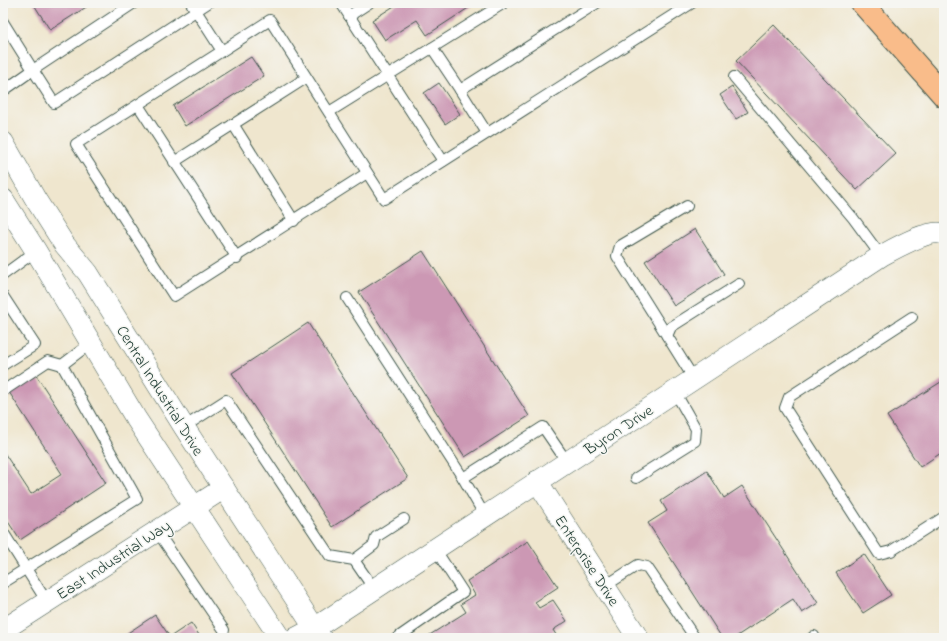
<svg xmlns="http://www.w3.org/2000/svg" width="947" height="641" font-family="'Indie Flower',sans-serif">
  <rect width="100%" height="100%" fill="#f6f6f2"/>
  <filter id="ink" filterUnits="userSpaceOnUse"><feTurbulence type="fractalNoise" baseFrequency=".025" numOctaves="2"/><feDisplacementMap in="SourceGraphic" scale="8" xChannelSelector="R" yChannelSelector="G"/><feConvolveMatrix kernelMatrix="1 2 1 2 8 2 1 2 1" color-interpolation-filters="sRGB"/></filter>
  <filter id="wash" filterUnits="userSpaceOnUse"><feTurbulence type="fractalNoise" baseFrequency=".012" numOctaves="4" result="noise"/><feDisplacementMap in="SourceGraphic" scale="16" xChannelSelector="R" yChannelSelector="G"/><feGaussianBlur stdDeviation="0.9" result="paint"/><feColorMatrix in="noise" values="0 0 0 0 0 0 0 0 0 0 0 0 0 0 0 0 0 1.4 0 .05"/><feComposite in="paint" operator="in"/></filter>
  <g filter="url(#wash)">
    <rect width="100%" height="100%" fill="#efe6ce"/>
    <g id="blocks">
      <g fill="#cc98b4">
        <path d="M 33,3 L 90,3 L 91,4 L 50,30 Z"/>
        <path d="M 399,3 L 476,3 L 427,35 L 417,20 L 385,40 L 372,20 Z"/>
        <path d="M 774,25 L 896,154 L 857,190 L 736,61 Z"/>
        <path d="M 251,57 L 264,76 L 185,126 L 173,106 Z"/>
        <path d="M 439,83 L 460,114 L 445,124 L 424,93 Z"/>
        <path d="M 732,87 L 748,112 L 736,119 L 720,95 Z"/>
        <path d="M 695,229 L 724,274 L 674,306 L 645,261 Z"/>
        <path d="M 423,251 L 529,416 L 465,457 L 359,292 Z"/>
        <path d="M 308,323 L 408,478 L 332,527 L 232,373 Z"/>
        <path d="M 36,375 L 106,483 L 20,540 L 3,514 L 3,451 L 31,494 L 62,474 L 9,392 Z"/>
        <path d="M 944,380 L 944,451 L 920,467 L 887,416 Z"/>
        <path d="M 707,471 L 724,498 L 742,486 L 818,603 L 802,613 L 793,599 L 734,638 L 722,638 L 648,523 L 667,511 L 661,501 Z"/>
        <path d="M 528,541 L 558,587 L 535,602 L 539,608 L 553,600 L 567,621 L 553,630 L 558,638 L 425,638 L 466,612 L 461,604 L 475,595 L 467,581 Z"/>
        <path d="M 864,554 L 891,595 L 863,613 L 836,573 Z"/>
        <path d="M 155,615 L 170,637 L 191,623 L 201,638 L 120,638 Z"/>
      </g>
    </g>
  </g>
  <g filter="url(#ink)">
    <use href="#blocks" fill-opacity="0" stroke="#3e564b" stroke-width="1"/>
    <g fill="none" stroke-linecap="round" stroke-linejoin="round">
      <defs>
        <g id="lane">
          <path d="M 134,3 L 33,70 L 54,103 L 208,3"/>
          <path d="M 191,3 L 222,51 L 270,20 L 384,199 L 692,3"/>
          <path d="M 341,3 L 443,161"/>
          <path d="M 349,16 L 369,3"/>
          <path d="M 3,22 L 33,70 L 3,91"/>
          <path d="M 432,48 L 460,90 L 597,3"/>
          <path d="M 222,51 L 76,144 L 174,296 L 367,173"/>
          <path d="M 734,77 L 853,218 L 881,256"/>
          <path d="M 460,90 L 487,133"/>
          <path d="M 138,105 L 237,258"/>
          <path d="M 329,112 L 504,3"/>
          <path d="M 233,124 L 294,221"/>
          <path d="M 174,162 L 306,78"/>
          <path d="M 687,206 L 620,246 L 617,256 L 694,379"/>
          <path d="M 3,275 L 36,251"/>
          <path d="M 3,296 L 35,345 L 3,365"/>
          <path d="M 347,298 L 463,478 L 485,516"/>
          <path d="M 912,317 L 789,397 L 785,408 L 879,554 L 891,551 L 944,517"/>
          <path d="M 667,336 L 671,327 L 739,284"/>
          <path d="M 3,391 L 48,361 L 62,365"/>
          <path d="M 184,427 L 226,400 L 330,556 L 354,560 L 374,589"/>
          <path d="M 463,478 L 543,427 L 567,462"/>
          <path d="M 636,478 L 695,441 L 696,429 L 675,392"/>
          <path d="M 157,531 L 224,630"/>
          <path d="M 3,532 L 47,602"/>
          <path d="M 354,560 L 374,545 L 376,537 L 404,519"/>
          <path d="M 3,583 L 137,499 L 62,365 L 91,343"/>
          <path d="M 605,586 L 638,565 L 647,567 L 695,638"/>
          <path d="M 397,638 L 463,592 L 435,549"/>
          <path d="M 812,638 L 814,636"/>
        </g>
        <g id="street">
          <path d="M 3,142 L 36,200 L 64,244 L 88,273 L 184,427 L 321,638"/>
          <path d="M 3,199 L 36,251 L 135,417 L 280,638"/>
          <path d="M 537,481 L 638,638"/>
          <path d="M 3,630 L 224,488"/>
          <path d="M 296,638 L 315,628 L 881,256 C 894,249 930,228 944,234"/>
        </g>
        <path id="highway" d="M 862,3 L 944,96"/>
      </defs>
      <use href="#lane" stroke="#3e564b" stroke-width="12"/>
      <use href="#street" stroke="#3e564b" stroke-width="22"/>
      <use href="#highway" stroke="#3e564b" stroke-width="24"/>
      <use href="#lane" stroke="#fff" stroke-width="10"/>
      <use href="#street" stroke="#fff" stroke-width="21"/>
      <use href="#highway" stroke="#f9bc8a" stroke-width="22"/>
    </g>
  </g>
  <g text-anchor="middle" stroke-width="3" stroke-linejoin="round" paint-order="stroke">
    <g font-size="16" fill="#1f3d34" stroke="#f6f6f2">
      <text transform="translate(161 390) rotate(58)" y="6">Central Industrial Drive</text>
      <text transform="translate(618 429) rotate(-33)" y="6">Byron Drive</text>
      <text transform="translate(113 559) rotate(-33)" y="6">East Industrial Way</text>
      <text transform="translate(588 560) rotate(57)" y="6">Enterprise Drive</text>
    </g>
  </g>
  <rect width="947" height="641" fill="none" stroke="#f6f6f2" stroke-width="16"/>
</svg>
